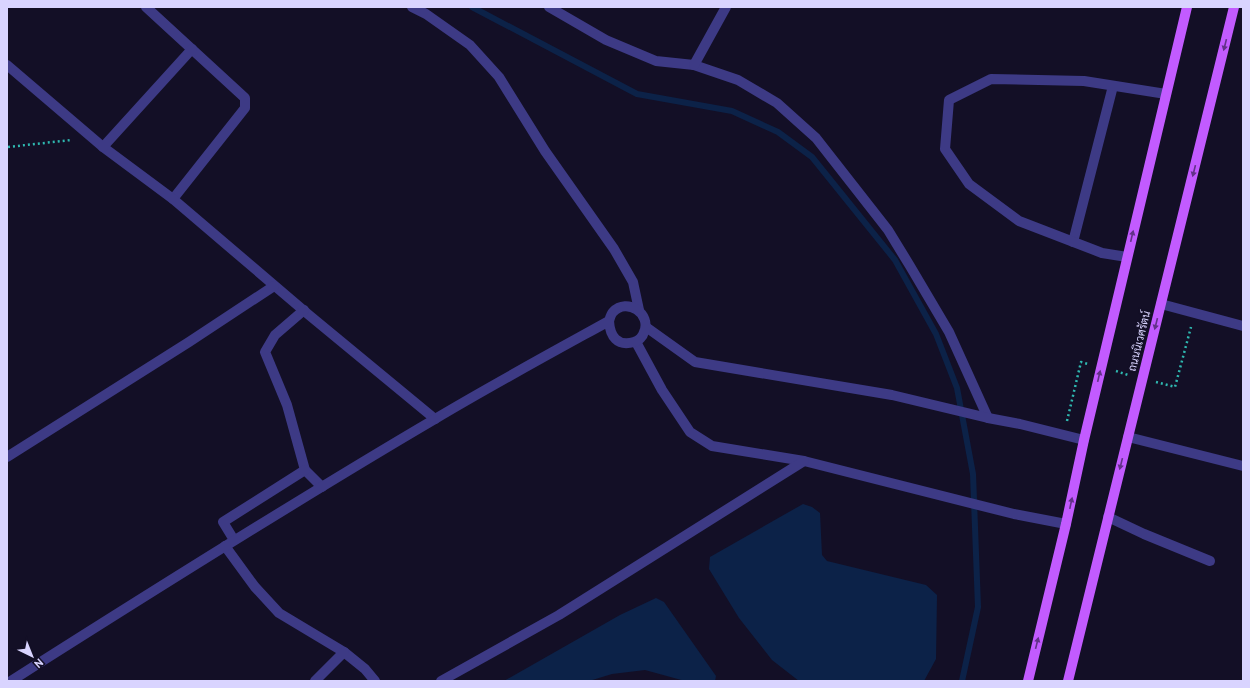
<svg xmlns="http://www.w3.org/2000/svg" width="1250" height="688" font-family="Overpass,Sarabun,sans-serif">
  <rect width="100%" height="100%" fill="#130f26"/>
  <g fill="#0c2248">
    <path d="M 803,504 L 812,507 L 820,513 L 822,555 L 827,561 L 926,585 L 937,595 L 936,659 L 924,681 L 799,681 L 772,660 L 739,618 L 709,569 L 710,557 Z"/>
    <path d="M 656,598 L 664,602 L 716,676 L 715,681 L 685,681 L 645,670 L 612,674 L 589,681 L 504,681 L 620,615 Z"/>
  </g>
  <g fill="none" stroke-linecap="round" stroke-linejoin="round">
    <path stroke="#0c2248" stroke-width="6" d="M 472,7 L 637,94 L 732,111 L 778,132 L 812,157 L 895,260 L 936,334 L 957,388 L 973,474 L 978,607 L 962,681"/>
    <g stroke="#2fb8b0" stroke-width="2.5" stroke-dasharray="2 3" stroke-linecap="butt">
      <path d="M 8,147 L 71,140"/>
      <path d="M 1116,371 L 1128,375"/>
      <path d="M 1156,382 L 1175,387 L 1191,327"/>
      <path d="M 1067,421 L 1081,362 L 1088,364"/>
    </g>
    <g stroke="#3d3a85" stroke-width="10">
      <path d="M 146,7 L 245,98 L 245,108 L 173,199"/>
      <path d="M 412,7 L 426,14 L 470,45 L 499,77 L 545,151 L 614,249 L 633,282 L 639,310"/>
      <path d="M 549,7 L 606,40 L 656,61 L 694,65 L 738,80 L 777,103 L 816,138 L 888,230 L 910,266 L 949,332 L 988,418"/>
      <path d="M 7,65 L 103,147 L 173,199 L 309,315 L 435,419"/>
      <path d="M 694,65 L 726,7"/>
      <path d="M 103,147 L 192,49"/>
      <path d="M 1073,242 L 1113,86"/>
      <path d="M 1127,257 L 1102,253 L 1019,221 L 969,184 L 945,149 L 949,100 L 991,79 L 1084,81 L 1166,94"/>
      <path d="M 1161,304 L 1243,326"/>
      <path d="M 304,310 L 275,335 L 265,352 L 287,405 L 305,470 L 322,487"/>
      <path d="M 646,327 L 695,362 L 892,395 L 988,418 L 1020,424 L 1084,440"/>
      <path d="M 636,342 L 662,390 L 690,432 L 712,446 L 804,461 L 1014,514 L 1066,524"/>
      <path d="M 1128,437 L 1243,466"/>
      <path d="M 7,457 L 189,342 L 274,286"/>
      <path d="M 1108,517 L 1144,534 L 1210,561"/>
      <path d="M 234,540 L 223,522 L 305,470"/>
      <path d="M 225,546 L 255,587 L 279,613 L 344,652 L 365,669 L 375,681"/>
      <path d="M 11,681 C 151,592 292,503 435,419 C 492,385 551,353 609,321 C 610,318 611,314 613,312 C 627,297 652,314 644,332 C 643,336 639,341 634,342 C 617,347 610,336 609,321"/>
      <path d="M 315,681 L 344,652"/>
      <path d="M 441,681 L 559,615 L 804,461"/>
    </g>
    <g stroke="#c25bff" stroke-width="10">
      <path d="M 1028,681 L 1066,524 L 1084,440 L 1187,7"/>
      <path d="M 1068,681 L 1234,7"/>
    </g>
  </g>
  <defs><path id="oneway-solid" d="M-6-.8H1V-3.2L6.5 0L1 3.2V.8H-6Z"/></defs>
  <g fill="#623188">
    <use href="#oneway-solid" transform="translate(1225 45) rotate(104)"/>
    <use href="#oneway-solid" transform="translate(1194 171) rotate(104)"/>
    <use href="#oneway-solid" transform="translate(1132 236) rotate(-77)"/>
    <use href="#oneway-solid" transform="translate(1156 324) rotate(104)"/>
    <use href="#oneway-solid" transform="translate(1099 376) rotate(-77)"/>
    <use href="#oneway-solid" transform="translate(1121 464) rotate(104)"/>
    <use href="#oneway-solid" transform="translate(1071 503) rotate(-78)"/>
    <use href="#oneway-solid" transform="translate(1037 643) rotate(-76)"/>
  </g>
  <g text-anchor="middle" stroke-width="4" stroke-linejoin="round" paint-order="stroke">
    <g font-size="11" fill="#d9d4ff" stroke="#130f26">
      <text transform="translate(1139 341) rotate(-76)" y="4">ถนนนิเวศรัตน์</text>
    </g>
  </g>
  <rect width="1250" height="688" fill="none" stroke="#d9d4ff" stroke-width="16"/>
  <g transform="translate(32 656) rotate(137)" stroke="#130f26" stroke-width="3" paint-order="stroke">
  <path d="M0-3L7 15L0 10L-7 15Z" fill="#d9d4ff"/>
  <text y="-6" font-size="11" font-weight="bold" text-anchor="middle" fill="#d9d4ff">N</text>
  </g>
</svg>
